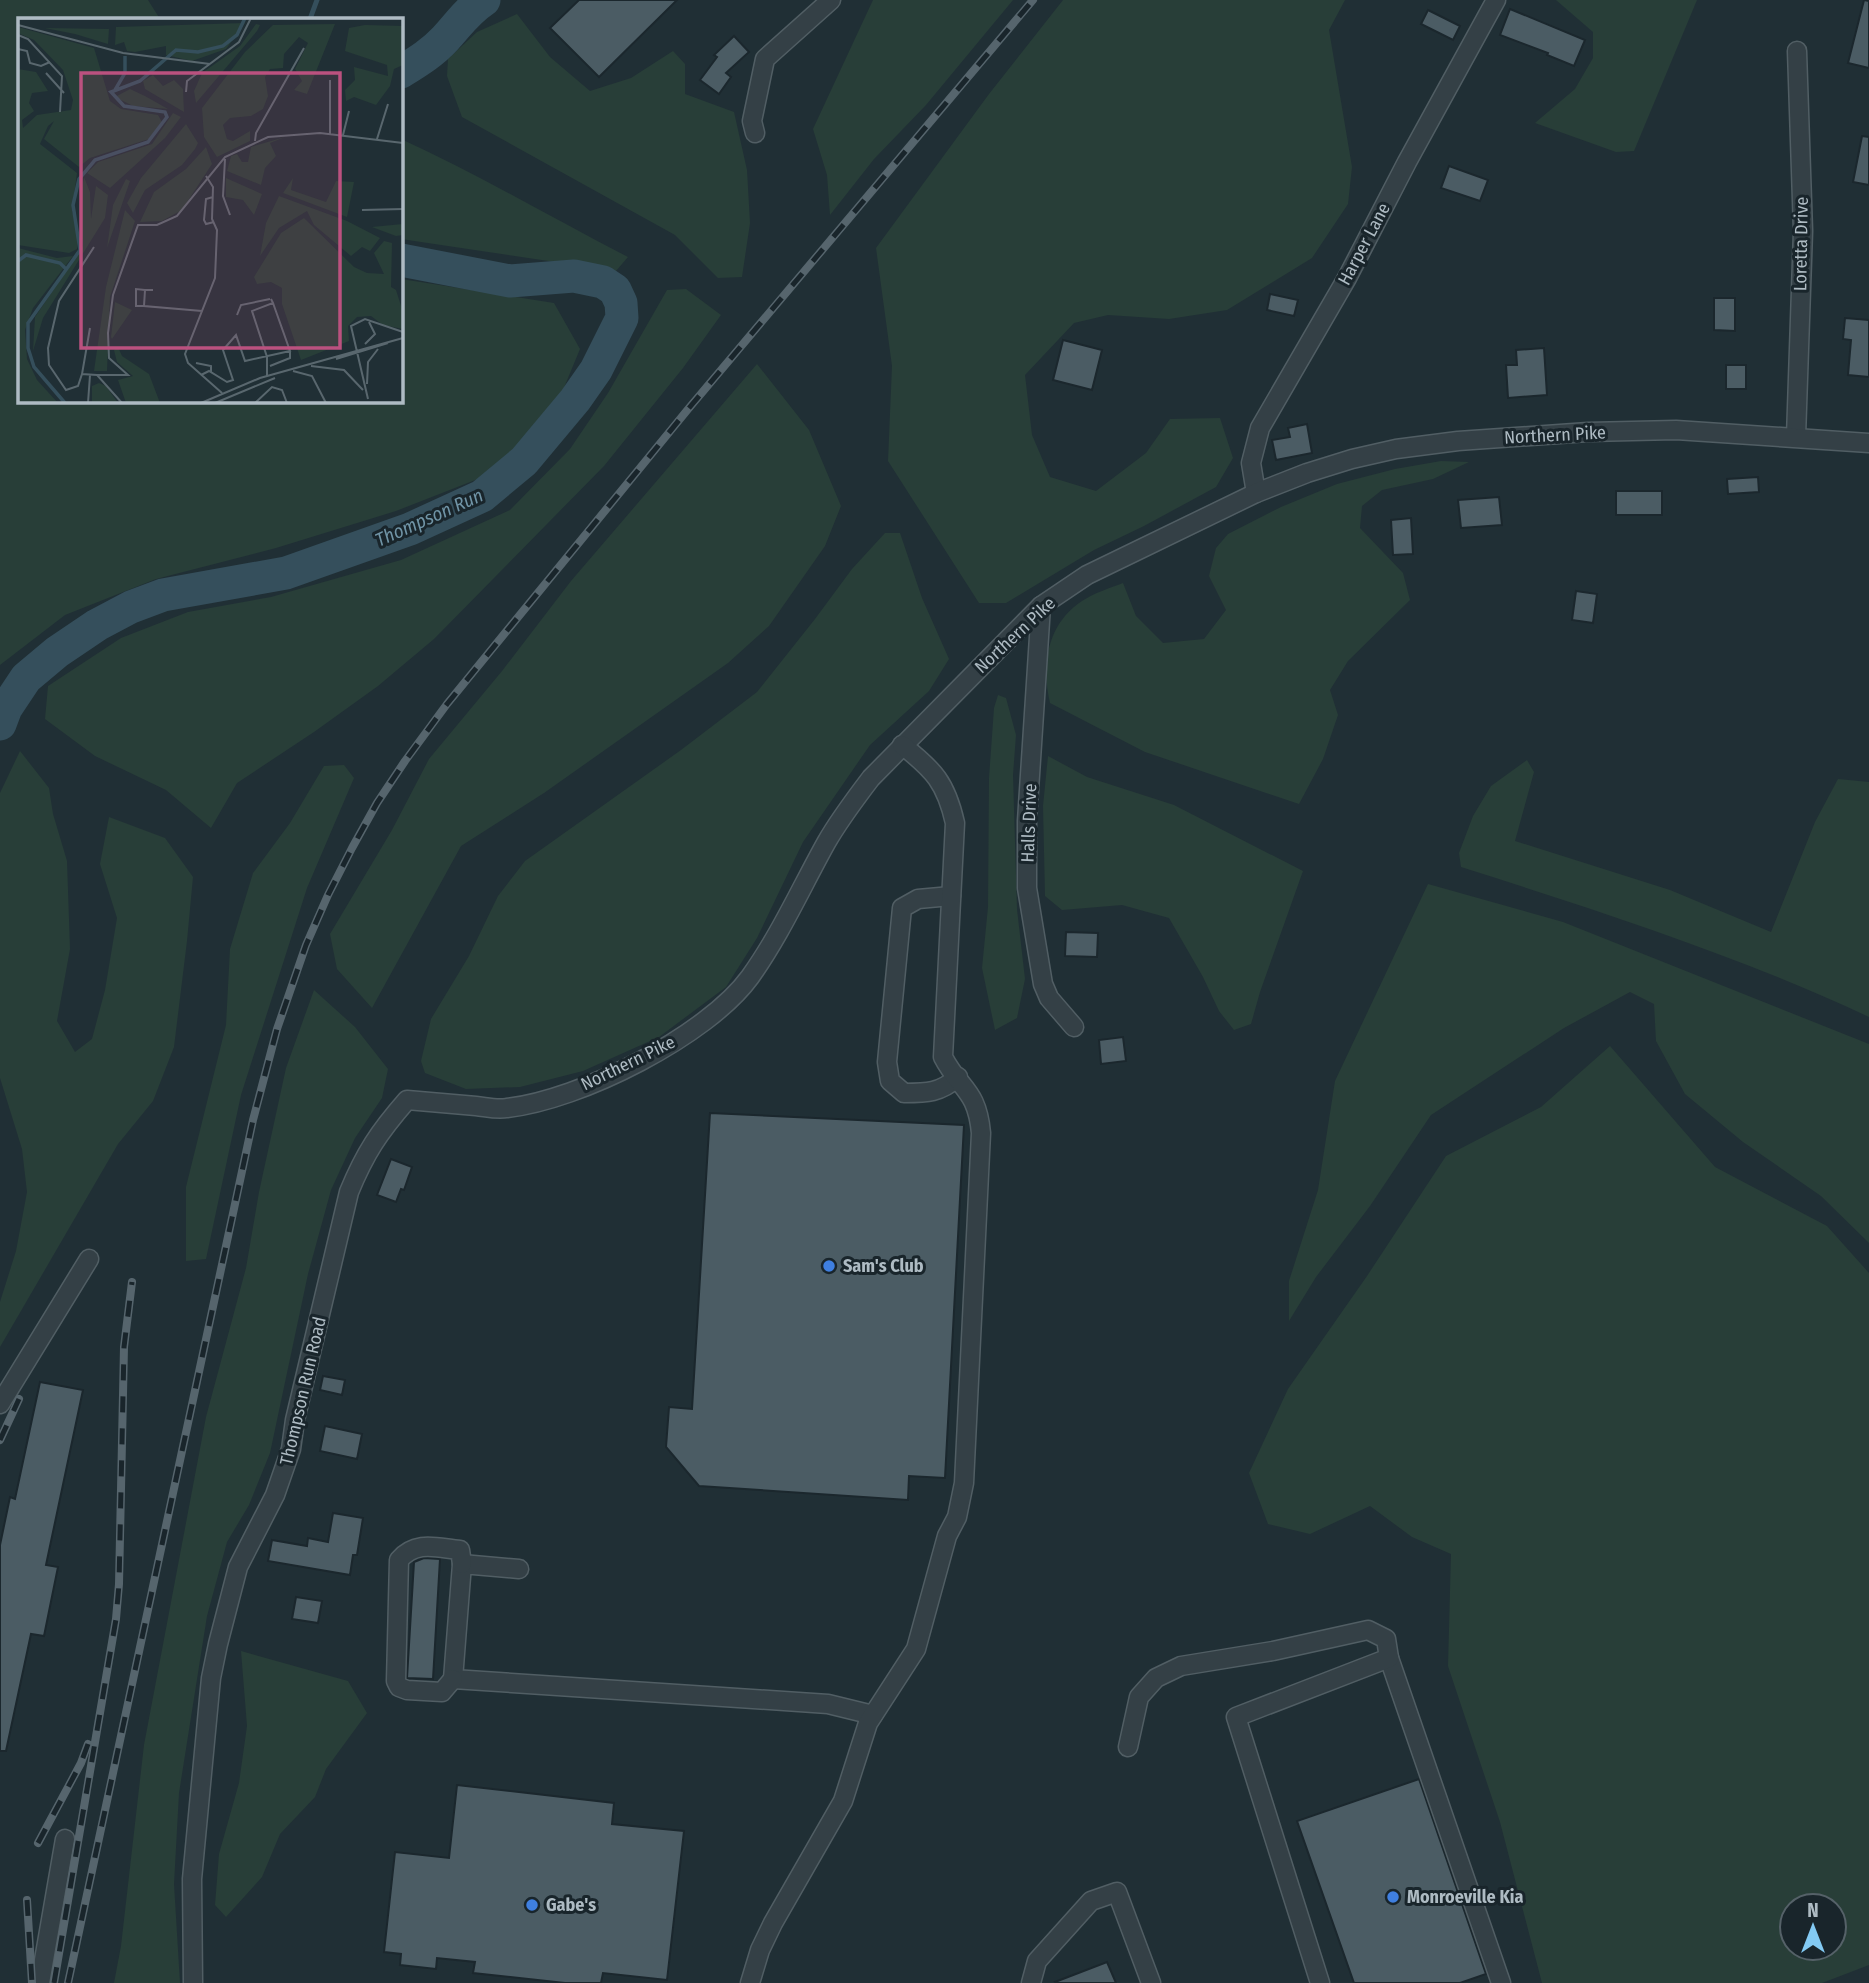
<svg xmlns="http://www.w3.org/2000/svg" width="1869" height="1983" font-family="'Fira Sans Condensed',sans-serif">
  <rect width="100%" height="100%" fill="#202f35"/>
  <g fill="#283e38" fill-rule="evenodd">
    <path d="M 0,0 L 148,0 L 160,19 L 19,19 L 19,401 L 401,401 L 401,279 L 554,303 L 580,349 L 556,407 L 488,475 L 396,511 L 276,548 L 156,579 L 65,615 L 0,665 Z"/>
    <path d="M 873,0 L 1013,0 L 926,105 L 874,159 L 830,215 L 827,175 L 813,129 Z"/>
    <path d="M 1063,0 L 1345,0 L 1329,30 L 1352,167 L 1348,204 L 1312,258 L 1227,310 L 1169,319 L 1108,315 L 1074,323 L 1025,375 L 1032,435 L 1050,477 L 1096,491 L 1146,453 L 1170,419 L 1220,418 L 1233,458 L 1216,487 L 1144,526 L 1094,550 L 1006,603 L 979,603 L 888,461 L 892,366 L 876,248 L 989,94 Z"/>
    <path d="M 1556,0 L 1697,0 L 1634,151 L 1616,152 L 1535,123 L 1575,89 L 1593,58 L 1593,32 Z"/>
    <path d="M 517,14 L 550,57 L 590,91 L 631,78 L 673,51 L 685,64 L 685,94 L 734,112 L 747,170 L 750,223 L 742,277 L 718,278 L 675,235 L 462,117 L 447,76 L 448,59 L 477,32 Z"/>
    <path d="M 401,139 C 478,174 552,218 628,257 L 616,271 L 401,239 Z"/>
    <path d="M 686,289 L 721,315 L 683,368 L 604,466 L 434,639 L 378,686 L 314,732 L 237,783 L 211,828 L 166,790 L 95,756 L 45,719 L 48,686 L 121,638 L 188,612 L 271,597 L 401,560 L 510,510 L 570,449 L 608,393 L 667,290 Z"/>
    <path d="M 757,364 L 809,430 L 841,506 L 825,546 L 769,626 L 728,663 L 544,793 L 461,846 L 372,1008 L 337,969 L 330,934 L 392,830 L 429,759 L 502,671 L 571,581 Z"/>
    <path d="M 1441,461 L 1469,462 L 1433,479 L 1382,490 L 1362,506 L 1360,528 L 1403,573 L 1410,600 L 1348,661 L 1330,690 L 1338,715 L 1323,759 L 1299,804 L 1145,752 L 1050,703 C 1041,665 1047,624 1082,601 C 1094,593 1110,588 1123,583 L 1136,616 L 1163,643 L 1204,639 L 1226,610 L 1209,576 L 1216,548 L 1228,534 L 1281,507 L 1337,484 L 1395,469 Z"/>
    <path d="M 885,533 L 900,533 L 922,598 L 949,659 L 929,691 L 870,745 L 803,842 L 757,938 L 726,987 L 659,1037 L 583,1071 L 520,1087 L 466,1089 L 425,1073 L 421,1061 L 431,1019 L 469,956 L 498,896 L 525,861 L 681,750 L 757,692 L 815,619 L 852,569 Z"/>
    <path d="M 998,695 L 1006,698 L 1016,735 L 1013,775 L 1017,909 L 1025,979 L 1017,1018 L 995,1030 L 982,968 L 988,907 L 989,778 L 994,708 Z"/>
    <path d="M 20,751 L 49,788 L 53,814 L 67,861 L 70,949 L 57,1021 L 75,1052 L 92,1039 L 105,990 L 117,918 L 100,864 L 109,817 L 165,838 L 193,877 L 187,941 L 174,1047 L 153,1101 L 118,1144 L 0,1347 L 0,1302 L 16,1251 L 27,1192 L 22,1149 L 0,1078 L 0,793 Z"/>
    <path d="M 1048,756 L 1087,777 L 1174,805 L 1303,871 L 1260,992 L 1251,1024 L 1234,1030 L 1219,1011 L 1203,977 L 1169,918 L 1122,905 L 1062,910 L 1045,896 L 1043,806 Z"/>
    <path d="M 1527,760 L 1534,772 L 1515,841 L 1670,890 L 1771,932 L 1815,822 L 1838,779 L 1869,782 L 1869,1017 C 1737,955 1599,911 1461,867 L 1459,853 L 1473,816 L 1491,786 Z"/>
    <path d="M 344,765 L 354,778 L 307,888 L 241,1095 L 206,1259 L 186,1261 L 186,1187 L 226,1025 L 230,949 L 253,873 L 290,823 L 324,766 Z"/>
    <path d="M 1428,884 L 1563,922 L 1869,1044 L 1869,1243 L 1821,1196 L 1743,1142 L 1685,1094 L 1656,1041 L 1654,1004 L 1630,992 L 1564,1028 L 1431,1115 L 1370,1206 L 1316,1277 L 1289,1321 L 1289,1281 L 1318,1190 L 1335,1081 Z"/>
    <path d="M 314,990 L 355,1027 L 388,1069 L 382,1098 L 355,1138 L 331,1190 L 308,1274 L 270,1453 L 249,1505 L 227,1542 L 207,1616 L 179,1793 L 174,1884 L 180,1983 L 114,1983 L 121,1946 L 144,1745 L 206,1417 L 246,1268 L 259,1192 L 286,1068 Z"/>
    <path d="M 1610,1046 L 1715,1167 L 1827,1226 L 1869,1273 L 1869,1965 L 1822,1983 L 1542,1983 L 1500,1822 L 1448,1666 L 1451,1554 L 1412,1537 L 1370,1506 L 1310,1534 L 1268,1524 L 1249,1473 L 1288,1389 L 1367,1276 L 1446,1156 L 1541,1107 ZM 1792,1906 L 1834,1906 L 1834,1948 L 1792,1948 Z"/>
    <path d="M 241,1651 L 348,1681 L 367,1713 L 326,1769 L 315,1797 L 280,1834 L 262,1877 L 226,1917 L 215,1905 L 219,1854 L 239,1783 L 247,1726 Z"/>
  </g>
  <g fill="none" stroke-linecap="round" stroke-linejoin="round">
    <path stroke="#354f5c" stroke-width="5" d="M 310,19 L 317,0"/>
    <g stroke="#354f5c" stroke-width="33">
      <path d="M 401,72 C 417,62 432,53 445,39 C 459,24 466,12 484,0"/>
      <path d="M 0,724 L 6,708 L 26,678 L 57,652 L 97,625 L 131,607 L 163,595 L 286,573 L 410,529 L 482,496 L 524,461 L 575,400 L 596,370 L 622,318 L 621,303 L 615,290 L 603,282 L 574,276 L 510,281 L 401,260"/>
    </g>
  </g>
  <g fill="#4b5c64" stroke="#1b272d" stroke-width="2">
    <path d="M 579,0 L 677,0 L 599,77 L 550,28 Z"/>
    <path d="M 1864,0 L 1869,1 L 1869,68 L 1848,63 Z"/>
    <path d="M 1510,9 L 1585,40 L 1574,66 L 1547,55 L 1548,53 L 1500,35 Z"/>
    <path d="M 1428,10 L 1460,26 L 1453,40 L 1421,24 Z"/>
    <path d="M 734,36 L 749,52 L 726,73 L 731,77 L 719,94 L 700,80 L 717,57 L 714,55 Z"/>
    <path d="M 1862,136 L 1869,137 L 1869,185 L 1853,182 Z"/>
    <path d="M 1449,166 L 1488,180 L 1480,201 L 1441,188 Z"/>
    <path d="M 1270,294 L 1298,300 L 1294,316 L 1267,310 Z"/>
    <path d="M 1714,298 L 1735,298 L 1735,331 L 1714,330 Z"/>
    <path d="M 1845,318 L 1869,320 L 1869,377 L 1848,375 L 1851,340 L 1843,339 Z"/>
    <path d="M 1063,340 L 1102,350 L 1092,390 L 1053,380 Z"/>
    <path d="M 1544,348 L 1547,395 L 1508,398 L 1506,365 L 1517,365 L 1516,350 Z"/>
    <rect x="1726" y="365" width="20" height="24"/>
    <path d="M 1307,424 L 1312,453 L 1276,460 L 1272,440 L 1290,437 L 1288,428 Z"/>
    <path d="M 1758,477 L 1759,492 L 1728,494 L 1727,479 Z"/>
    <rect x="1616" y="491" width="46" height="24"/>
    <path d="M 1499,497 L 1502,525 L 1461,528 L 1458,500 Z"/>
    <path d="M 1411,518 L 1413,554 L 1393,555 L 1391,520 Z"/>
    <path d="M 1576,591 L 1597,594 L 1593,623 L 1572,620 Z"/>
    <path d="M 1066,932 L 1098,933 L 1097,957 L 1065,956 Z"/>
    <path d="M 1123,1037 L 1126,1061 L 1101,1064 L 1099,1040 Z"/>
    <path d="M 710,1113 L 964,1125 L 945,1478 L 909,1476 L 908,1500 L 699,1486 L 666,1447 L 669,1407 L 692,1409 Z"/>
    <path d="M 391,1159 L 412,1167 L 404,1190 L 401,1189 L 396,1202 L 377,1195 Z"/>
    <path d="M 323,1376 L 345,1380 L 342,1395 L 320,1390 Z"/>
    <path d="M 40,1382 L 83,1390 L 46,1565 L 58,1567 L 44,1636 L 31,1634 L 6,1751 L 0,1751 L 0,1545 L 10,1497 L 15,1499 Z"/>
    <path d="M 325,1426 L 362,1434 L 357,1459 L 320,1451 Z"/>
    <path d="M 333,1513 L 363,1518 L 357,1555 L 353,1555 L 350,1575 L 268,1561 L 272,1540 L 307,1546 L 308,1538 L 328,1542 Z"/>
    <path d="M 424,1558 L 440,1559 L 433,1679 L 407,1678 L 414,1562 Z"/>
    <path d="M 296,1597 L 322,1601 L 318,1623 L 292,1619 Z"/>
    <path d="M 1419,1779 L 1486,1974 L 1460,1983 L 1354,1983 L 1297,1821 Z"/>
    <path d="M 457,1785 L 614,1803 L 612,1824 L 684,1831 L 667,1980 L 603,1973 L 601,1983 L 565,1983 L 473,1973 L 475,1962 L 437,1958 L 436,1969 L 400,1965 L 401,1954 L 384,1952 L 395,1852 L 449,1858 Z"/>
    <path d="M 1107,1962 L 1116,1983 L 1056,1983 L 1055,1982 Z"/>
  </g>
  <g fill="none" stroke-linecap="round" stroke-linejoin="round">
    <defs>
      <g id="minor">
        <path d="M 755,133 L 752,121 L 765,59 L 831,0"/>
        <path d="M 1796,437 L 1803,231 L 1797,51"/>
        <path d="M 1256,493 L 1251,463 L 1260,428 L 1347,278 L 1407,162 L 1496,0"/>
        <path d="M 1041,606 L 1027,821 L 1027,888 L 1043,984 L 1049,998 L 1074,1027"/>
        <path d="M 951,896 L 918,899 L 902,908 L 887,1062 L 890,1081 L 904,1093 C 927,1093 940,1093 958,1077"/>
        <path d="M 0,1404 L 89,1259"/>
        <path d="M 519,1569 L 462,1564 L 453,1679 L 828,1704 L 873,1715"/>
        <path d="M 1389,1658 L 1501,1983"/>
        <path d="M 453,1679 L 442,1692 L 407,1690 L 399,1687 L 396,1681 L 399,1560 C 416,1540 437,1548 460,1550 L 462,1564"/>
        <path d="M 1128,1747 L 1139,1697 L 1156,1678 L 1181,1666 L 1273,1651 L 1368,1630 L 1386,1639 L 1389,1658 L 1236,1717 L 1320,1983"/>
        <path d="M 40,1983 L 65,1839"/>
        <path d="M 193,1983 L 192,1879 L 211,1678 L 218,1644 L 238,1567 L 275,1495 L 291,1449 L 295,1420 L 349,1192 C 365,1153 379,1132 407,1100 C 430,1102 453,1104 476,1106 C 486,1107 497,1110 507,1108 C 580,1100 707,1036 750,977 C 780,935 801,888 826,843 C 839,820 855,799 871,778 L 1041,606 L 1087,575 L 1256,493 L 1307,473 L 1352,459 L 1396,449 L 1458,441 L 1588,432 L 1676,430 L 1869,443"/>
        <path d="M 750,1983 L 760,1950 L 773,1923 L 843,1801 L 868,1723 L 916,1649 L 947,1536 L 957,1517 L 964,1483 L 981,1133 C 977,1089 960,1090 943,1057 L 955,823 C 946,783 934,770 902,745"/>
        <path d="M 1031,1983 L 1037,1961 L 1091,1901 L 1117,1892 L 1151,1983"/>
      </g>
    </defs>
    <use href="#minor" stroke="#515e64" stroke-width="21"/>
    <use href="#minor" stroke="#344046" stroke-width="18"/>
    <defs>
      <g id="rail">
        <path d="M 0,1440 L 19,1399"/>
        <path d="M 38,1843 L 81,1763 L 88,1744"/>
        <path d="M 27,1900 L 32,1983"/>
        <path d="M 54,1983 L 116,1619 L 119,1584 L 124,1347 L 132,1282"/>
        <path d="M 68,1983 L 253,1120 L 277,1029 L 306,945 L 328,895 L 352,848 L 377,803 L 405,761 L 447,704 L 689,408 L 1033,0"/>
      </g>
    </defs>
    <use href="#rail" stroke="#56656d" stroke-width="8"/>
    <use href="#rail" stroke="#19252b" stroke-width="5" stroke-dasharray="16" stroke-linecap="butt"/>
  </g>
  <g fill="#3f7fe0" stroke="#19252b" stroke-width="2.5">
    <circle cx="829" cy="1266" r="7"/>
    <circle cx="1393" cy="1897" r="7"/>
    <circle cx="532" cy="1905" r="7"/>
  </g>
  <g text-anchor="middle" stroke-width="6" stroke-linejoin="round" paint-order="stroke">
    <g font-size="18" fill="#aebbc3" stroke="#19252b">
      <text transform="translate(1364 244) rotate(-62)" y="6">Harper Lane</text>
      <text transform="translate(1801 244) rotate(-89)" y="6">Loretta Drive</text>
      <text transform="translate(1555 435) rotate(-3)" y="6">Northern Pike</text>
      <text transform="translate(1015 635) rotate(-43)" y="6">Northern Pike</text>
      <text transform="translate(1029 823) rotate(-88)" y="6">Halls Drive</text>
      <text transform="translate(628 1063) rotate(-26)" y="6">Northern Pike</text>
      <text transform="translate(303 1391) rotate(-77)" y="6">Thompson Run Road</text>
    </g>
    <g font-size="18" font-weight="bold" fill="#aebbc3" stroke="#19252b" text-anchor="start">
      <text x="843" y="1272">Sam's Club</text>
      <text x="1407" y="1903">Monroeville Kia</text>
      <text x="546" y="1911">Gabe's</text>
    </g>
    <g font-size="19" font-style="italic" fill="#7094a6" stroke="#19252b">
      <text transform="translate(429 517) rotate(-24)" y="7">Thompson Run</text>
    </g>
  </g>
  <g transform="translate(18 18)">
    <rect width="385" height="385" fill="#202f35"/>
    <path d="M 227,5 L 208,31 L 174,43 L 148,37 L 148,28 L 117,34 L 109,33 L 106,24 L 97,27 L 98,9 ZM 238,6 L 242,7 L 239,13 L 178,85 L 176,73 L 184,55 L 222,28 ZM 317,6 L 289,76 L 276,72 L 284,63 L 277,51 L 290,25 L 281,19 L 266,36 L 265,50 L 252,51 L 247,59 L 250,78 L 245,91 L 233,98 L 212,100 L 205,107 L 209,121 L 215,123 L 232,113 L 232,123 L 199,139 L 186,119 L 184,90 L 227,34 L 255,7 ZM 347,7 L 385,8 L 385,47 L 376,51 L 372,68 L 358,87 L 336,79 L 328,83 L 327,72 L 337,62 L 336,49 L 370,58 L 369,47 L 327,33 L 331,10 ZM 0,9 L 76,30 L 92,83 L 103,91 L 140,97 L 144,104 L 131,121 L 72,140 L 61,149 L 26,121 L 36,103 L 30,108 L 22,126 L 59,155 L 54,192 L 60,220 L 59,231 L 51,235 L 0,227 L 0,51 L 18,54 L 30,73 L 14,75 L 11,85 L 16,93 L 4,102 L 5,110 L 19,97 L 53,92 L 55,82 L 45,52 L 16,22 L 0,15 ZM 27,10 L 91,11 L 90,26 L 57,16 ZM 135,57 L 145,68 L 156,62 L 165,71 L 166,94 L 127,71 L 125,63 ZM 112,71 L 127,78 L 150,91 L 115,88 L 97,79 ZM 155,95 L 163,99 L 147,120 L 92,170 L 69,155 L 80,144 L 134,126 ZM 168,106 L 180,125 L 177,131 L 164,147 L 127,172 L 115,195 L 109,185 L 123,160 ZM 267,119 L 252,125 L 258,138 L 247,150 L 243,167 L 209,153 L 213,138 L 219,136 L 224,144 L 230,144 L 233,129 ZM 188,129 L 194,146 L 164,192 L 144,203 L 122,204 L 136,174 L 168,151 ZM 66,159 L 72,174 L 73,201 L 78,168 L 90,177 L 87,200 L 25,300 L 15,333 L 17,299 L 65,228 L 61,188 ZM 208,160 L 244,176 L 236,197 L 225,182 L 208,179 ZM 275,160 L 273,172 L 308,184 L 318,163 L 336,164 L 329,199 L 265,175 ZM 108,161 L 112,163 L 89,230 L 95,187 ZM 261,178 L 329,203 L 362,220 L 352,233 L 344,229 L 333,238 L 296,207 L 289,193 L 261,210 L 242,238 L 248,205 ZM 107,192 L 117,203 L 92,279 L 89,353 L 76,353 L 88,269 ZM 286,200 L 336,249 L 349,255 L 366,256 L 356,235 L 366,223 L 374,225 L 373,269 L 378,272 L 385,294 L 385,311 L 365,307 L 353,298 L 339,299 L 330,308 L 331,323 L 283,342 L 264,286 L 264,270 L 253,264 L 239,266 L 236,259 L 263,215 ZM 385,206 L 385,217 L 378,218 L 354,209 ZM 0,230 L 39,240 L 55,238 L 15,290 L 7,312 L 9,341 L 19,362 L 40,385 L 0,384 ZM 97,284 L 114,292 L 94,321 L 93,319 ZM 100,329 L 104,338 L 131,356 L 142,385 L 108,385 L 100,362 L 115,358 L 99,344 L 96,332 ZM 81,365 L 88,368 L 100,385 L 74,385 L 74,368 Z" fill="#283e38"/>
    <path fill="none" stroke="#354f5c" stroke-width="3.5" d="M 97,72 L 107,55 L 107,38M 0,243 L 8,237 L 42,245 L 49,252M 47,385 L 16,349 L 10,330 L 10,305 L 62,232 L 55,187 L 61,161 L 77,142 L 130,124 L 149,99 L 147,94 L 106,88 L 93,74 L 122,63 L 158,32 L 180,34 L 205,28 L 219,17 L 227,0"/>
    <path fill="none" stroke="#59676e" stroke-width="2" d="M 0,1 L 370,0M 0,7 L 105,35 L 192,46M 0,17 L 10,21 L 44,58 L 42,94M 0,31 L 9,33 L 12,45 L 23,48 L 32,44M 28,55 L 46,75M 168,74 L 169,63 L 221,24 L 233,0M 312,116 L 312,62M 325,117 L 331,93M 359,121 L 370,86M 237,123 L 238,115 L 286,30M 207,141 L 205,178 L 212,197M 188,158 L 195,169 L 194,201 L 199,212 L 197,260 L 167,336 L 170,345 L 204,375M 195,179 L 188,181 L 186,202 L 188,206 L 196,204M 344,192 L 385,191M 135,272 L 127,272 L 126,288 L 184,293M 125,288 L 118,288 L 118,271 L 127,272M 219,297 L 223,287 L 252,281M 72,310 L 64,356 L 79,357M 347,326 L 357,316 L 351,304M 318,341 L 370,325M 178,345 L 193,348 L 193,354M 252,348 L 272,340 L 272,333M 293,348 L 326,352 L 345,372M 275,353 L 294,358 L 308,385M 64,356 L 60,368 L 48,372 L 31,347 L 30,330 L 41,283 L 76,229M 183,357 L 191,353 L 209,364 L 215,362 L 205,332 L 218,317 L 227,343 L 272,333 L 255,285M 249,358 L 249,339 L 234,293 L 255,285 L 253,281M 349,366 L 350,344 L 360,331M 350,381 L 333,308 L 347,301 L 385,314M 70,385 L 72,357M 104,385 L 79,357 L 110,357 L 91,340 L 90,315 L 95,277 L 120,207 L 139,207 L 159,198 L 207,139 L 250,119 L 302,115 L 385,125M 183,385 L 242,360 L 385,320M 197,385 L 257,360M 237,385 L 254,369 L 264,372 L 269,385"/>
    <path fill="#bb517f" fill-opacity="0.15" stroke="#bb517f" stroke-width="3.5" d="M 63,55 L 322,55 L 322,330 L 63,330 Z"/>
    <rect width="385" height="385" fill="none" stroke="#aebbc3" stroke-width="3.5"/>
  </g>
  <g transform="translate(1813 1927)"><circle r="33" fill="#19252b" stroke="#556168" stroke-width="2"/>
  <path d="M0-5L12 26L0 18L-12 26Z" fill="#83caf3"/>
  <text y="-10" font-size="19" font-weight="bold" text-anchor="middle" fill="#aebbc3">N</text>
  </g>
</svg>
